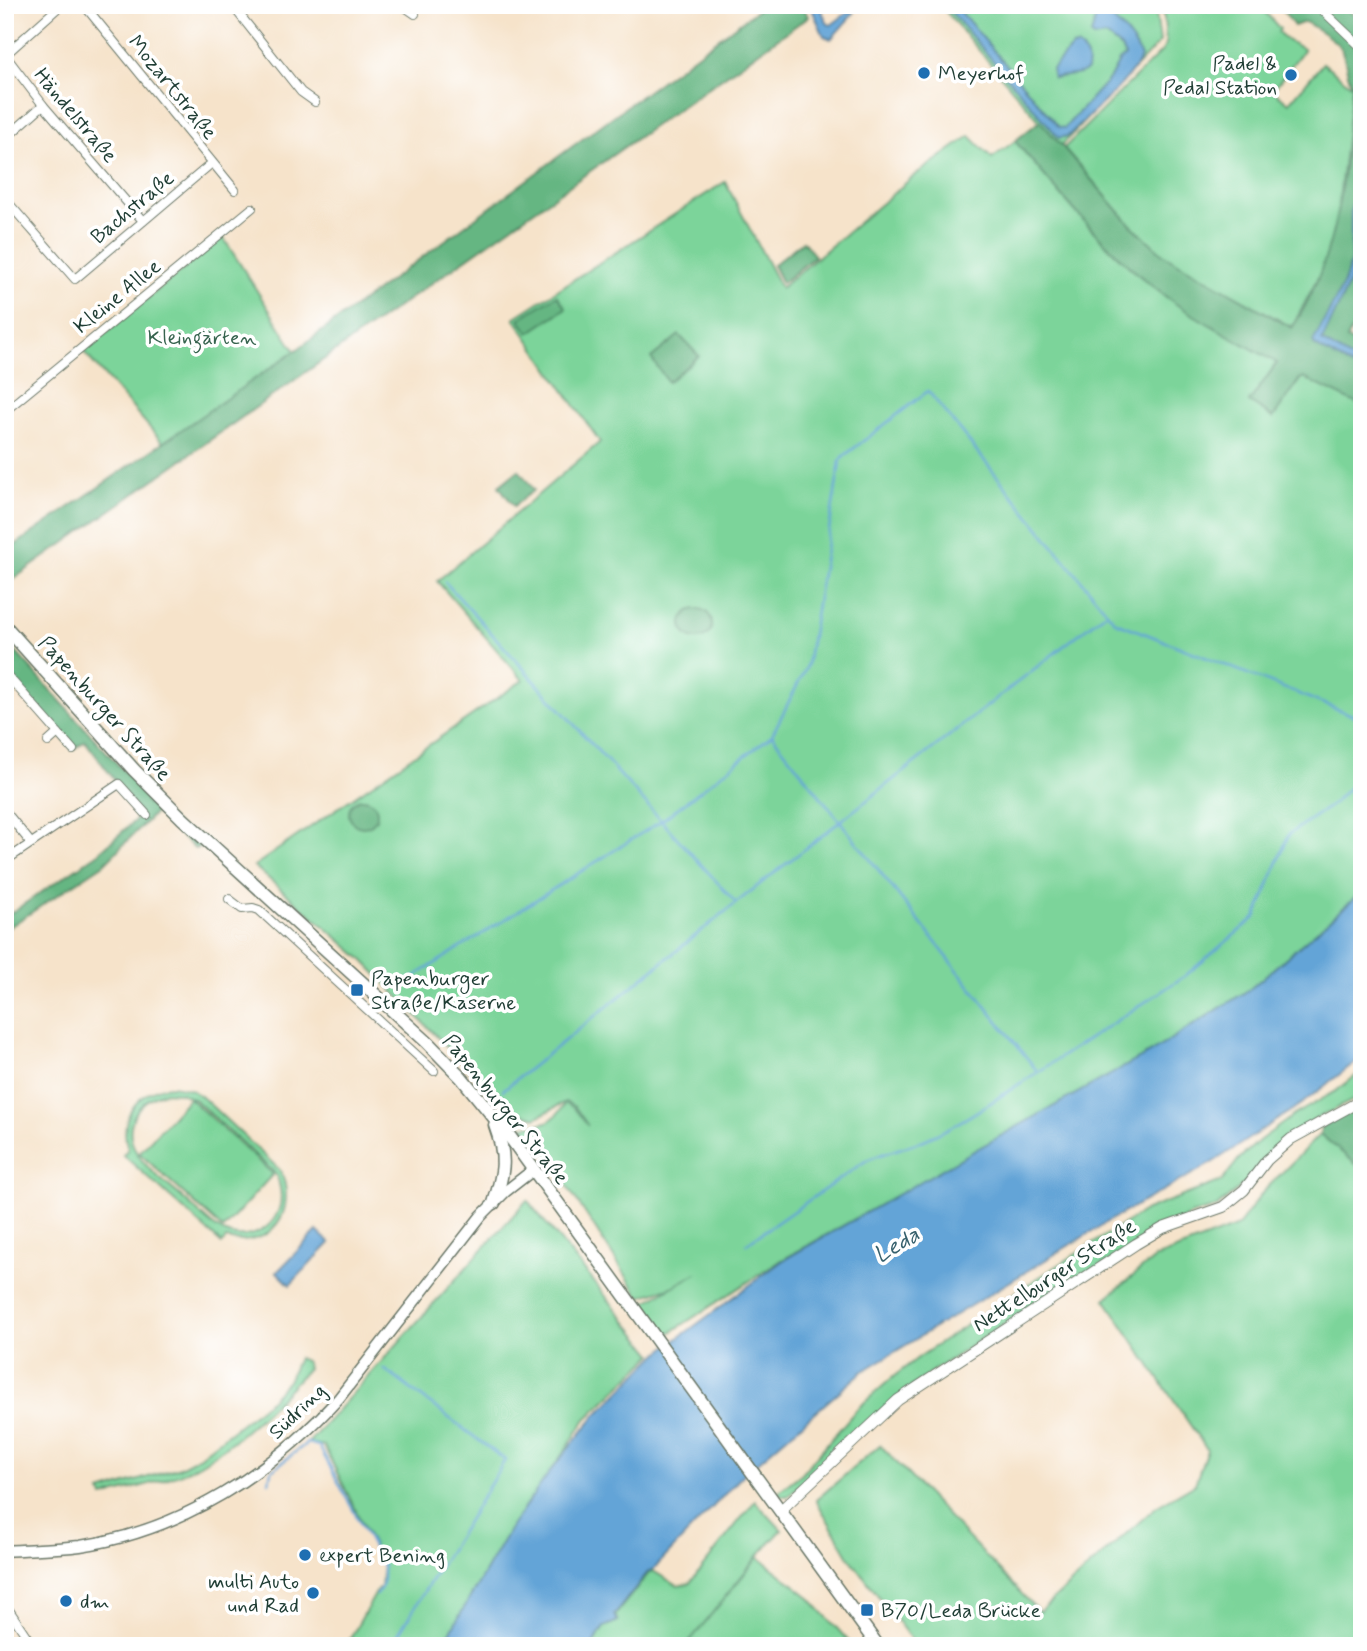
<svg xmlns="http://www.w3.org/2000/svg" width="1367" height="1651" font-family="Mynerve,sans-serif">
  <rect width="100%" height="100%" fill="#fff"/>
  <filter id="ink" filterUnits="userSpaceOnUse"><feTurbulence type="fractalNoise" baseFrequency=".0143" numOctaves="2"/><feDisplacementMap in="SourceGraphic" scale="14" xChannelSelector="R" yChannelSelector="G"/><feConvolveMatrix kernelMatrix="1 2 1 2 8 2 1 2 1" color-interpolation-filters="sRGB"/></filter>
  <filter id="wash" filterUnits="userSpaceOnUse"><feTurbulence type="fractalNoise" baseFrequency=".00686" numOctaves="4" result="noise"/><feDisplacementMap in="SourceGraphic" scale="28" xChannelSelector="R" yChannelSelector="G"/><feGaussianBlur stdDeviation="1.57" result="paint"/><feColorMatrix in="noise" values="0 0 0 0 0 0 0 0 0 0 0 0 0 0 0 0 0 1.4 0 .05"/><feComposite in="paint" operator="in"/></filter>
  <g filter="url(#wash)">
    <rect width="100%" height="100%" fill="#f6e3ca"/>
    <g fill="#7cd49a" stroke="#4e8867" stroke-width="2" fill-rule="evenodd">
      <path d="M 940,5 L 1155,5 L 1160,42 L 1061,146 Z"/>
      <path d="M 1163,5 L 1259,5 L 1280,29 L 1278,32 L 1288,41 L 1304,49 L 1273,90 L 1289,103 L 1323,63 L 1352,86 L 1336,226 L 1320,274 L 1292,327 L 1166,257 L 1130,224 L 1064,148 L 1162,51 L 1166,44 Z"/>
      <path d="M 970,136 L 992,158 L 1015,141 C 1063,197 1113,262 1176,303 C 1208,325 1244,343 1277,362 L 1250,402 L 1273,418 L 1300,380 L 1305,378 L 1362,406 L 1362,892 L 1250,989 L 1151,1052 L 780,1261 L 665,1336 L 644,1303 L 697,1273 L 672,1287 L 640,1297 L 545,1152 L 522,1126 C 545,1124 553,1124 565,1103 L 574,1108 L 588,1126 L 575,1107 L 565,1102 L 536,1118 L 506,1108 L 362,959 L 254,866 L 523,680 L 437,581 L 600,442 L 514,318 L 725,182 L 781,288 L 914,176 Z"/>
      <path d="M 223,237 L 295,351 L 163,443 L 83,351 Z"/>
      <path d="M 1362,1071 L 1362,1096 L 1315,1119 L 1271,1150 L 1245,1183 L 1217,1207 L 1190,1215 L 1034,1305 L 928,1374 L 871,1419 L 788,1496 L 781,1496 L 778,1492 L 802,1473 L 857,1409 L 893,1377 L 919,1357 L 1016,1292 L 1146,1210 L 1222,1181 L 1239,1159 L 1260,1140 L 1294,1115 L 1336,1091 Z"/>
      <path d="M 173,1086 L 191,1090 L 201,1096 L 280,1170 C 299,1211 271,1250 226,1239 L 222,1244 L 123,1155 L 128,1149 C 117,1117 140,1087 173,1086 ZM 164,1092 L 181,1093 L 195,1100 L 275,1173 C 282,1188 284,1204 274,1219 C 265,1232 247,1239 231,1235 C 213,1230 198,1211 184,1199 C 161,1178 116,1151 135,1114 C 141,1102 152,1096 164,1092 Z"/>
      <path d="M 189,1098 L 273,1174 L 223,1229 L 139,1153 Z"/>
      <path d="M 1320,1134 L 1362,1169 L 1362,1646 L 916,1646 L 849,1557 L 816,1500 L 880,1445 L 1039,1612 L 1156,1507 L 1195,1484 L 1207,1450 L 1105,1299 L 1155,1258 L 1238,1226 L 1263,1192 Z"/>
      <path d="M 527,1200 L 653,1354 L 586,1419 L 527,1507 L 446,1646 L 346,1646 L 378,1589 L 381,1587 L 383,1566 L 324,1446 L 308,1443 Z"/>
      <path d="M 298,1358 L 305,1361 L 308,1368 C 277,1403 241,1439 200,1464 C 171,1481 134,1487 103,1497 L 101,1492 L 180,1467 L 197,1458 L 267,1403 L 288,1381 Z"/>
      <path d="M 755,1501 L 782,1530 L 757,1557 L 689,1642 L 758,1557 L 807,1595 L 853,1646 L 592,1646 L 604,1627 L 618,1621 L 615,1615 L 649,1573 L 653,1571 L 678,1586 L 689,1584 Z"/>
    </g>
    <g fill="#65b682" stroke="#427a5b" stroke-width="2">
      <path d="M 764,5 L 803,5 L 808,17 L 5,585 L 5,552 L 295,351 Z"/>
      <path d="M 1279,5 L 1343,5 L 1362,23 L 1362,205 L 1356,208 L 1354,245 L 1362,251 L 1362,312 L 1347,339 L 1362,347 L 1362,406 L 1304,378 L 1299,380 L 1273,417 L 1249,402 L 1277,363 C 1243,343 1208,325 1176,304 C 1113,260 1064,198 1015,141 L 1040,121 L 1130,224 L 1164,255 L 1292,328 C 1340,256 1344,170 1353,87 C 1346,75 1346,58 1341,49 C 1336,40 1314,27 1305,22 L 1294,26 Z"/>
      <path d="M 803,241 L 815,256 L 782,283 L 773,265 Z"/>
      <path d="M 557,295 L 566,308 L 529,333 L 519,319 Z"/>
      <path d="M 679,335 L 699,356 L 668,382 L 651,358 Z"/>
      <path d="M 519,470 L 534,490 L 514,506 L 499,486 Z"/>
      <circle cx="697" cy="624" r="15"/>
      <path d="M 5,640 L 151,801 L 200,846 L 195,849 L 156,812 L 104,864 L 5,930 L 5,917 L 96,855 L 141,815 L 85,741 L 73,750 L 5,672 Z"/>
      <circle cx="363" cy="813" r="14"/>
      <path d="M 1362,1105 L 1362,1169 L 1320,1134 L 1321,1127 Z"/>
    </g>
    <g fill="#64a4d7" stroke="#427086" stroke-width="2">
      <path d="M 810,5 L 819,5 L 828,24 L 831,25 L 851,10 L 854,13 L 831,39 L 824,36 Z"/>
      <path d="M 945,5 L 955,5 L 1059,127 L 1065,128 L 1069,123 L 1110,78 L 1119,61 L 1125,56 L 1121,48 L 1106,36 L 1093,38 L 1091,35 L 1096,17 L 1106,14 C 1120,25 1134,40 1141,57 C 1132,79 1087,117 1068,136 L 1059,138 Z"/>
      <path d="M 1077,46 C 1087,53 1089,57 1087,70 L 1080,74 L 1053,78 L 1052,69 L 1072,47 Z"/>
      <path d="M 1362,158 L 1362,175 L 1355,208 L 1355,256 L 1359,262 L 1322,341 L 1362,365 L 1362,372 L 1315,346 L 1313,342 L 1343,285 L 1351,261 L 1351,210 Z"/>
      <path d="M 1362,892 L 1362,1057 L 1304,1102 L 1212,1163 L 1114,1218 L 862,1372 L 744,1474 L 654,1569 L 648,1572 L 614,1615 L 618,1621 L 604,1627 L 592,1646 L 442,1646 L 512,1525 L 551,1470 L 594,1417 L 657,1354 L 782,1261 L 977,1149 L 1151,1052 L 1250,989 Z"/>
      <path d="M 317,1231 L 330,1243 L 290,1285 L 277,1272 Z"/>
    </g>
    <g fill="none" stroke-linecap="round" stroke-linejoin="round">
      <g stroke="#64a4d7" stroke-width="2.5">
        <path d="M 445,582 L 736,903 L 1107,612 L 1116,622 L 1362,719"/>
        <path d="M 401,985 L 661,821 L 772,735 L 807,666 L 840,462 L 844,456 L 928,391 L 1107,612"/>
        <path d="M 1038,1072 L 1185,976 L 1256,917 L 1289,834 L 1333,804 L 1362,774"/>
        <path d="M 503,1090 L 735,904"/>
        <path d="M 746,1244 L 867,1160 C 885,1152 905,1148 924,1140 C 964,1123 1001,1095 1038,1072 L 772,735"/>
        <path d="M 384,1369 L 505,1460 L 391,1646"/>
        <path d="M 269,1482 L 271,1471 L 307,1443 L 319,1446 L 383,1566 L 383,1584 L 377,1595"/>
      </g>
    </g>
  </g>
  <g filter="url(#ink)">
    <g fill="none" stroke-linecap="round" stroke-linejoin="round">
      <defs>
        <g id="minor">
          <path d="M 61,5 L 5,55 L 43,105 L 143,221"/>
          <path d="M 84,5 L 235,190"/>
          <path d="M 232,5 L 301,92 L 315,102"/>
          <path d="M 402,5 L 415,14"/>
          <path d="M 1317,5 L 1362,48"/>
          <path d="M 5,139 L 43,105"/>
          <path d="M 5,199 L 75,279 L 212,163"/>
          <path d="M 5,411 L 252,208"/>
          <path d="M 5,673 L 73,750"/>
          <path d="M 48,742 L 58,733"/>
          <path d="M 5,811 L 31,843"/>
          <path d="M 5,861 L 119,784 L 147,815"/>
          <path d="M 229,899 L 242,909 L 253,908 L 259,910 L 434,1071"/>
          <path d="M 5,1604 L 33,1646"/>
        </g>
        <path id="tertiary" d="M 781,1510 L 898,1400 L 1136,1244 L 1163,1228 L 1223,1207 L 1244,1190 L 1267,1160 L 1291,1139 L 1362,1100"/>
        <path id="secondary" d="M 5,1551 C 30,1549 55,1549 80,1546 C 181,1531 272,1472 339,1398 L 481,1216 L 506,1191 L 533,1170"/>
        <g id="primary">
          <path d="M 5,626 L 134,770 L 182,818 L 427,1042 L 461,1077 L 510,1137 L 878,1646"/>
          <path d="M 494,1203 C 504,1172 507,1157 495,1125"/>
        </g>
      </defs>
      <use href="#minor" stroke="#6a7768" stroke-width="10"/>
      <use href="#tertiary" stroke="#6a7768" stroke-width="12"/>
      <use href="#secondary" stroke="#6a7768" stroke-width="13"/>
      <use href="#primary" stroke="#6a7768" stroke-width="15"/>
      <use href="#minor" stroke="#fff" stroke-width="8"/>
      <use href="#tertiary" stroke="#fff" stroke-width="10"/>
      <use href="#secondary" stroke="#fff" stroke-width="10"/>
      <use href="#primary" stroke="#fff" stroke-width="12"/>
    </g>
  </g>
  <g fill="#1f6fb2" stroke="#fff" stroke-width="2.5">
    <circle cx="924" cy="73" r="7"/>
    <circle cx="1291" cy="75" r="7"/>
    <rect x="350" y="983" width="14" height="14" rx="3.5"/>
    <circle cx="305" cy="1555" r="7"/>
    <circle cx="313" cy="1593" r="7"/>
    <circle cx="66" cy="1601" r="7"/>
    <rect x="860" y="1603" width="14" height="14" rx="3.5"/>
  </g>
  <g text-anchor="middle" stroke-width="7" stroke-linejoin="round" paint-order="stroke">
    <g font-size="21" fill="#1f3d34" stroke="#fff" text-anchor="start">
      <text x="1277" y="70" text-anchor="end">Padel &amp;<tspan x="1277" dy="24">Pedal Station</tspan></text>
      <text x="938" y="80">Meyerhof</text>
      <text x="371" y="985">Papenburger<tspan x="371" dy="24">Straße/Kaserne</tspan></text>
      <text x="319" y="1562">expert Bening</text>
      <text x="299" y="1588" text-anchor="end">multi Auto<tspan x="299" dy="24">und Rad</tspan></text>
      <text x="80" y="1608">dm</text>
      <text x="881" y="1617">B70/Leda Brücke</text>
    </g>
    <g font-size="21" fill="#1f3d34" stroke="#fff">
      <text transform="translate(173 87) rotate(51)" y="7">Mozartstraße</text>
      <text transform="translate(76 115) rotate(50)" y="7">Händelstraße</text>
      <text transform="translate(132 207) rotate(-40)" y="7">Bachstraße</text>
      <text transform="translate(117 296) rotate(-39)" y="7">Kleine Allee</text>
      <text transform="translate(105 708) rotate(48)" y="7">Papenburger Straße</text>
      <text transform="translate(506 1109) rotate(51)" y="7">Papenburger Straße</text>
      <text transform="translate(1054 1275) rotate(-33)" y="7">Nettelburger Straße</text>
      <text transform="translate(297 1411) rotate(-44)" y="7">Südring</text>
    </g>
    <g font-size="21" fill="#36634e" stroke="#fff">
      <text x="202" y="344">Kleingärten</text>
    </g>
    <g font-size="23" font-style="italic" fill="#37616d" stroke="#fff">
      <text transform="translate(896 1244) rotate(-31)" y="8">Leda</text>
    </g>
  </g>
  <rect width="1367" height="1651" fill="none" stroke="#fff" stroke-width="28"/>
</svg>
